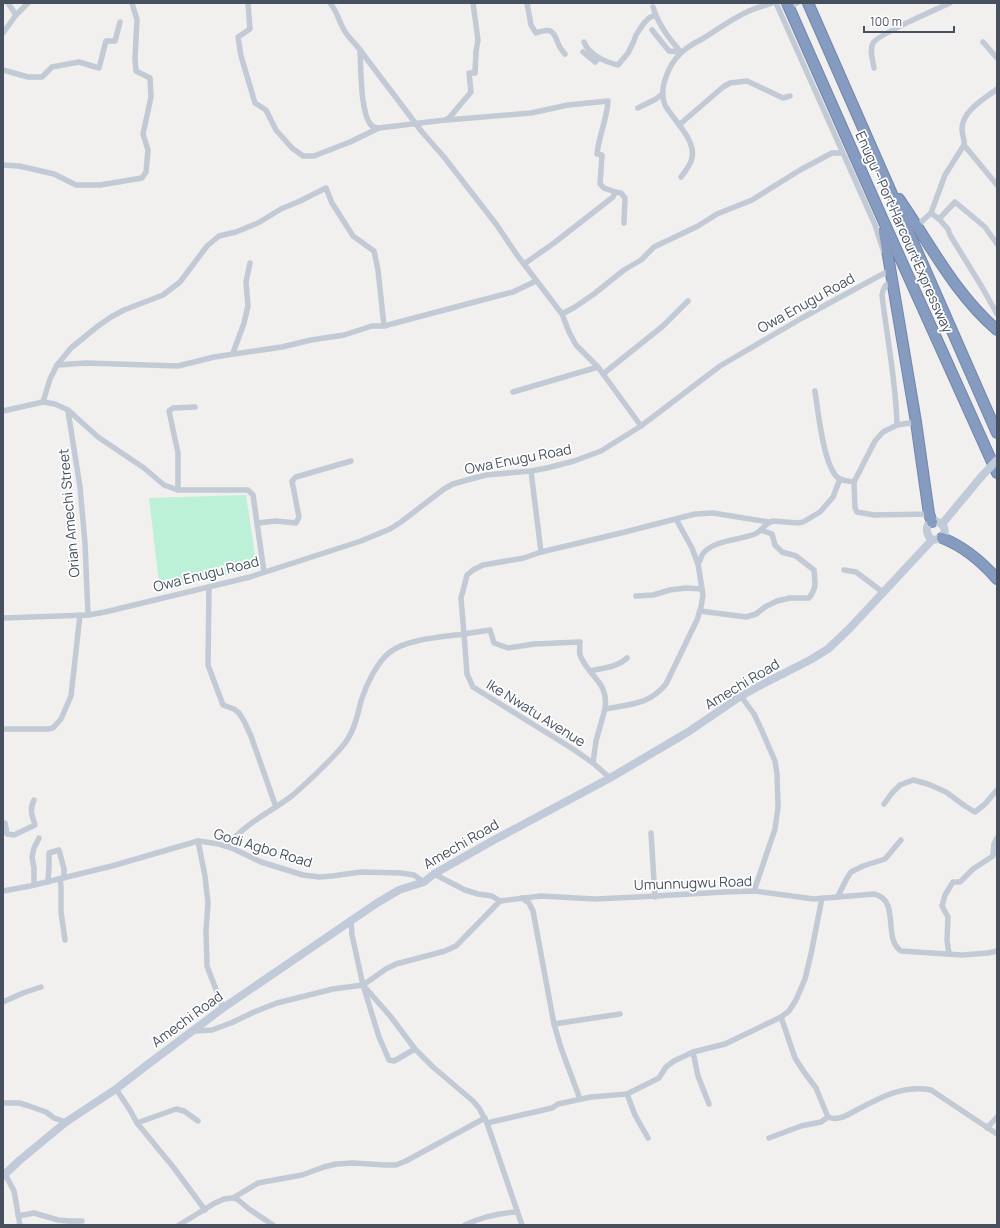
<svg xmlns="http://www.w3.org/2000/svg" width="1000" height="1228" font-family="Manrope,sans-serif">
  <rect width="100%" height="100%" fill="#f2efef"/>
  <path fill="#bcf1d7" d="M 246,495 L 257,568 L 160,591 L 149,498 Z"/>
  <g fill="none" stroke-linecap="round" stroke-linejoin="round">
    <defs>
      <g id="highway">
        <path d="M 787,3 L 883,220 L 997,473"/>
        <path d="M 808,3 L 997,433"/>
        <path d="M 899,199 C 930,244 955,294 997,330"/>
        <path d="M 884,232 L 916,422 L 929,514 L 932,522"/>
        <path d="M 942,538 C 963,546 982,562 997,579"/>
      </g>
    </defs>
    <use href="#highway" stroke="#7086ac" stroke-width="12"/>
    <g stroke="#c2cad5" stroke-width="5.5">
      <path d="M 8,3 L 16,15"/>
      <path d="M 248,3 L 250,29 L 238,37 L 241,56 L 255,103 L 266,110 L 276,130 L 292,148 L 303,156 L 314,156 L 350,142 L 379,128 L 445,120 L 449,118 L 471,92 L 469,73 L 475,73 L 476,52 L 478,40 L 473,3"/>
      <path d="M 330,3 C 337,11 338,19 343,28 C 346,35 352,40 357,46 L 422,132 L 444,157 L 496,224 L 517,255 L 562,314 L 569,332 L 576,345 L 598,367 L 641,426"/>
      <path d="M 527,3 L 531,25 L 536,33 C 560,24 552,41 565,54"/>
      <path d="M 776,3 L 875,225 L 883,250"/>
      <path d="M 653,7 C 658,24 669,39 681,52"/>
      <path d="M 788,7 L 797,3"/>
      <path d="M 652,30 L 669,51 L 681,52"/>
      <path d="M 3,33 L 16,15 L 28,3"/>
      <path d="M 584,42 C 589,55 605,62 618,65 L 628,53 L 634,41 L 636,35 L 644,23 L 649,18 L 655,15"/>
      <path d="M 983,42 L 997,58"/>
      <path d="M 360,50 C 361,67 360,112 371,125 C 373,127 376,128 379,128"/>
      <path d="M 583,52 L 595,62 L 599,58"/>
      <path d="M 874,68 C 873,60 869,51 873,43 C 878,34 937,9 950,3"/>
      <path d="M 3,70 L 28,77 L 42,77 L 52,67 L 79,62 L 99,68 L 106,41 L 115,41 L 120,22"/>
      <path d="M 638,108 L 656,99 L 662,94"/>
      <path d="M 447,120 L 531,113 L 568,105 L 608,101 C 607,119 599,135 597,154 L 602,155 L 600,184 L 604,188 L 615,192 L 613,197 L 554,243 L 524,264"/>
      <path d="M 679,125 L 723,87 L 730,83 L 747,81 L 783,98 L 790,96"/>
      <path d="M 964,145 L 997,185"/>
      <path d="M 3,165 L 19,166 L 54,174 L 76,185 L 100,185 L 142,178 L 146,172 L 148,150 L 143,134 L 151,97 L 150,78 L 136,71 L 135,59 L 137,20 L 132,3"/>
      <path d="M 681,177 C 685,172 689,166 691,161 C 699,142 673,120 665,105 C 658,89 669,64 681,53 C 688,46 696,42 704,38 C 718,29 733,18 749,11 C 756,8 764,6 772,3"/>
      <path d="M 615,192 L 621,193 L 625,198 L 624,223"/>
      <path d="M 931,213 L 939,219 L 955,202 L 985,227 L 997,244"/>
      <path d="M 939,219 L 948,229 L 950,235 L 982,287 L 997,314"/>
      <path d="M 917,226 L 931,213 L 945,175 L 964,145 C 965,140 962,135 962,129 C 962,111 984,99 997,89"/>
      <path d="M 892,280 C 886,285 883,287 882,295 C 887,338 896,381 897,425"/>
      <path d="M 562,314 L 575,307 L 594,294 L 624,270 L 641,260 L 654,247 L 698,226 L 717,214 L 752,200 L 800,170 L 832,153 L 842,153"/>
      <path d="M 233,353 L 244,323 L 248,306 L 246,282 L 250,263"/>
      <path d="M 57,365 L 86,363 L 178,366 L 214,357 L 282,347 L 311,340 L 344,335 L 372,326 L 384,326 L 501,295 L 513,292 L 536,281"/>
      <path d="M 603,374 L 663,326 L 688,301"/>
      <path d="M 815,391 C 818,410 823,463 837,477 C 841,481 849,481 854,482"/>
      <path d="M 513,392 L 598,367"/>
      <path d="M 43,402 L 50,379 L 57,365 L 71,348 L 98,326 L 111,317 L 124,310 L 163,295 L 180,282 L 207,246 L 219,236 L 236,232 L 258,223 L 281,209 L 300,201 L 326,188 L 332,203 L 353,236 L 374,251 L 378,270 L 384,326"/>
      <path d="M 3,411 L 43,402 L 55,404 L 68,410 L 98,437 L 144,468 L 164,485 L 178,490 L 248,490 L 253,495 L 264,572"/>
      <path d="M 68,411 L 80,487 L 85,543 L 88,615"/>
      <path d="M 916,422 L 897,425 L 883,432 L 875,441 L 854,482 L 855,508 L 857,512 L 874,515 L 929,514"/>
      <path d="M 531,471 L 541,552"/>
      <path d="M 178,490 L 178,453 L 169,411 L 173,408 L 195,407"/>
      <path d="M 257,523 L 276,521 L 296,523 L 299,517 L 292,481 L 296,477 L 351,461"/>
      <path d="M 698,564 C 700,561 701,558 702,555 C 712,540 740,540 755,534 C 762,531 765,523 773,521 L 798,523 L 803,522 L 820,512 L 833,497 L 840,479"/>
      <path d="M 844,570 L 856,572 L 884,593"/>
      <path d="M 209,587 L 208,665 L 223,705 L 234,709 L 239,713 L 244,721 L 251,736 L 276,807"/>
      <path d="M 636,596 L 653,595 L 670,590 L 686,588 L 702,589"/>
      <path d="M 700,611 L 746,617 L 756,614 L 765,607 L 777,601 L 790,598 L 809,598 C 817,588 815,582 814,570 L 796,556 L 782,552 L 775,545 L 772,534 L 761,530"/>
      <path d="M 3,618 L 88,615 L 105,612 L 250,577 L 361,541 L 390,529 L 401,522 L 444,489 L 453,484 L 467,480 L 486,475 L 531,471 L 547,468 L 574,461 L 601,451 L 641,426 L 720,366 L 802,318 L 890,270 L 889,268"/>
      <path d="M 590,671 C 603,668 618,667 627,658"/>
      <path d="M 741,696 L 754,714 L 762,731 L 775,761 L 777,774 L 778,807 L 775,829 L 754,891"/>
      <path d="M 605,709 C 609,681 589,678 580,655 C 579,651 580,646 580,642 L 534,644 L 508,648 L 494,643 L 490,630 L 464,634 L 461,598 L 465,583 L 467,575 L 473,570 L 483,565 L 524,558 L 541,552 L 621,533 L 695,514 L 713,513 L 769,522"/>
      <path d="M 3,729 L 48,729 L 53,728 L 61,719 L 71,696 L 80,615"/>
      <path d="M 593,763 L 596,741 L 605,709 C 630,704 649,705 666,684 L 697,620 L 701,607 L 703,595 L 698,564 L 692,548 L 676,519"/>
      <path d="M 884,804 L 892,793 L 900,785 L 913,780 L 928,784 L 946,792 L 965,806 L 975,812 L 985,804 L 997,790"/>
      <path d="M 3,823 L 5,823 L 7,834 L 14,835 L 33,826 L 35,825 C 32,814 29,811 34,800"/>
      <path d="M 651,833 L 655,897"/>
      <path d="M 198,841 L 205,876 L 208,903 L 206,931 L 207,966 L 223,1008"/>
      <path d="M 225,846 C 234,838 243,829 253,822 C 266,813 280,805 293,795 C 310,780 326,765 341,748 C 353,735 357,718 361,701 C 366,685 377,662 390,652 C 406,639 443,637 464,634 L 467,674 L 473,687 L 573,749 L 593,763 L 610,778"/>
      <path d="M 434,874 L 465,890 L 478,894 L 492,896 L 500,901 L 541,896 L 595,899 L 638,897 L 725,892 L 754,891 L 814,899 L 874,894 C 901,900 882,938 901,951 L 962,955 L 988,953 L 997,951"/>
      <path d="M 60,879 L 61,886 L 61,912 L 65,940"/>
      <path d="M 48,882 L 49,867 L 49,853 L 59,850 L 64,869 L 64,878"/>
      <path d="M 34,885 L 34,868 L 32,857 L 34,848 L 39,838"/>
      <path d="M 3,891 L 30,886 L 112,866 L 198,841 L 219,844 L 232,848 L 261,862 L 303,875 L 319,877 L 332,876 L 361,872 L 401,873 L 414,875 L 424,882"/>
      <path d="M 838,896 L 847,878 L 851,872 L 863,866 L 885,859 L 901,840"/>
      <path d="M 522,898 L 529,903 L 533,911 L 554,1024 L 561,1048 L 580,1099"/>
      <path d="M 351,920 L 352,935 L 363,985 L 379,1037 L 389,1060 L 394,1061 L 415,1049"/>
      <path d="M 949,954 L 947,940 L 948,917 L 942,906 L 945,895 L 953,882 L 960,882 L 973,869 L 993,856 L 994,844 L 997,838"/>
      <path d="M 363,985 L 391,1017 L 415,1049 L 433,1067 L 473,1101 L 479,1108 L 487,1123 L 522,1225"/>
      <path d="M 3,1002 L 23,993 L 41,987"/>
      <path d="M 781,1017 L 795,1058 L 804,1072 L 816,1088 L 828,1117 C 833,1120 838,1118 843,1117 C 870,1104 899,1083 931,1090 L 997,1134"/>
      <path d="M 554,1024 L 620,1014"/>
      <path d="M 193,1031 L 212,1030 L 231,1023 L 254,1012 L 277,1003 L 333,989 L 363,985 L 386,969 L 396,964 L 445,951 L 456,946 L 500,901"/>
      <path d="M 693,1052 L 698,1076 L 709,1104"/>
      <path d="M 116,1089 L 130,1110 L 137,1123 L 174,1168 L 205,1210"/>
      <path d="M 627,1094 L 635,1115 L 648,1138"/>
      <path d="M 3,1103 L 19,1103 L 29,1106 L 46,1112 L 54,1118 L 66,1122"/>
      <path d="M 137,1123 L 176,1109 L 184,1111 L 198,1121"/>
      <path d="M 487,1123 L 552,1108 L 558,1104 L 591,1097 L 627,1094 L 659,1078 L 666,1067 L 674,1061 L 693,1052 L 725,1044 L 781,1017 L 789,1011 L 796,1000 L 805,979 L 811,954 L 822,898"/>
      <path d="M 987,1128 L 997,1117"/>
      <path d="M 769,1138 L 801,1126 L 821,1122 L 828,1117"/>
      <path d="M 5,1174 L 14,1191 L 20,1225"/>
      <path d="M 233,1198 L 237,1199 L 249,1209 L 273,1225"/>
      <path d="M 18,1216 L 34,1213 L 58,1220 L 69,1221 L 82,1221"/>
      <path d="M 179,1225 L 215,1203 L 224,1199 L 233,1198 L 258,1183 L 302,1175 L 324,1167 L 336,1164 L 353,1163 L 385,1165 L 396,1165 L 406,1161 L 485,1118"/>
      <path d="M 465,1225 C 482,1217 499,1213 517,1212"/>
    </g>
    <g stroke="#c1cad9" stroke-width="8">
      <path d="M 935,521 L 942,524 C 949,535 942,539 932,540 C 925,533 924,524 935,521 Z"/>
      <path d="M 942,524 L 981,477"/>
      <path d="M 3,1176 L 20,1160 L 66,1122 L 116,1089 L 147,1065 L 223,1008 L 377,903 L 399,890 L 424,882 L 434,874 L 492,841 L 610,778 L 688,732 L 741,696 L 761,685 L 810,660 L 828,649 L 849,629 L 932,540"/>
    </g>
    <use href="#highway" stroke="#859bc0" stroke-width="10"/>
    <path stroke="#c1cad9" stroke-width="8" d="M 981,477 L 997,460"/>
  </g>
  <g text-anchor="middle" stroke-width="3.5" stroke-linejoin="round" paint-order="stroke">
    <g font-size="14" fill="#46505e" stroke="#fff">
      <text transform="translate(904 232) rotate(66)" y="5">Enugu - Port Harcourt Expressway</text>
      <text transform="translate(806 303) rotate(-29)" y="5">Owa Enugu Road</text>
      <text transform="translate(518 459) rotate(-11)" y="5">Owa Enugu Road</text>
      <text transform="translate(69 513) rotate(-95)" y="5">Orian Amechi Street</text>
      <text transform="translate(206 574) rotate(-14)" y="5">Owa Enugu Road</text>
      <text transform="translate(742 684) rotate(-31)" y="5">Amechi Road</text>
      <text transform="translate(536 713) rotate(32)" y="5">Ike Nwatu Avenue</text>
      <text transform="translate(461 844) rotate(-30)" y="5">Amechi Road</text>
      <text transform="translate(263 848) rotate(17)" y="5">Godi Agbo Road</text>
      <text transform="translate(693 883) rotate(-2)" y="5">Umunnugwu Road</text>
      <text transform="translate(187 1019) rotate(-36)" y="5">Amechi Road</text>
    </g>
  </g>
  <rect width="1000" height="1228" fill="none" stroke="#46505e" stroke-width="8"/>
  <path d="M864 26v6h90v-6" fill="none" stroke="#46505e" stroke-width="2"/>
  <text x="870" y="26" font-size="12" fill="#46505e" stroke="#ffffff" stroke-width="3" paint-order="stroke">100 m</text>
</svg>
